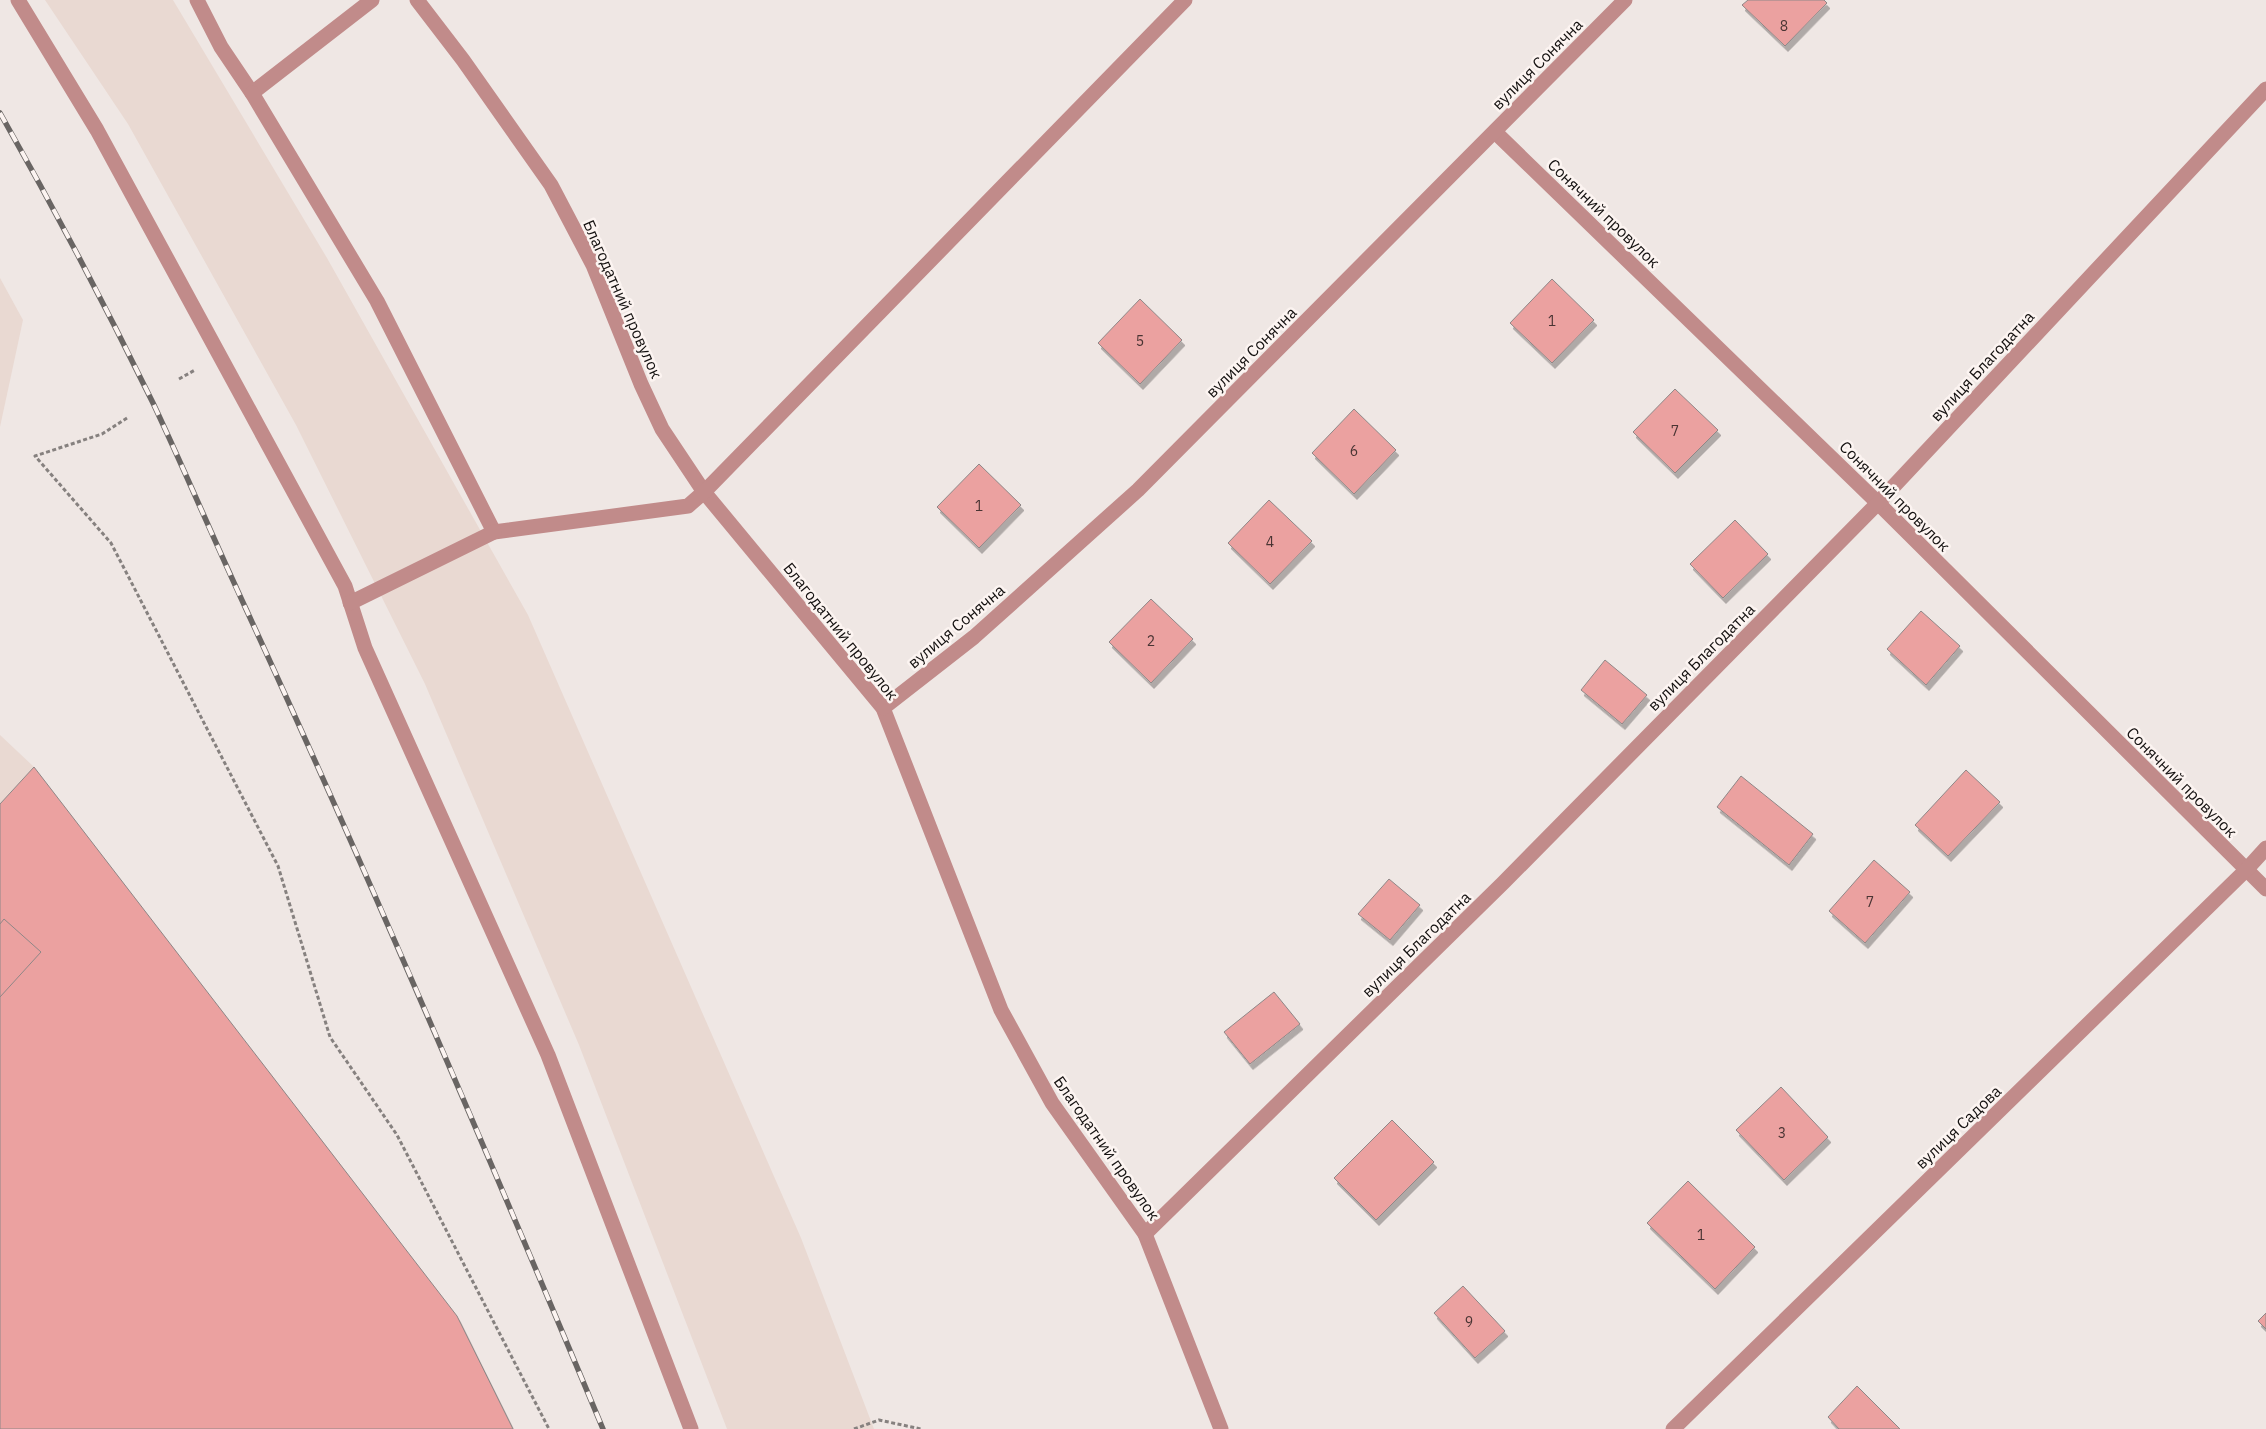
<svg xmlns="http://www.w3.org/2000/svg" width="2266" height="1429" font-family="'IBM Plex Sans',sans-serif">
  <defs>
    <filter id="shadow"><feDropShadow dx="3" dy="5.5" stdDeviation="0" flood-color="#0004"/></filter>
  </defs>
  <rect width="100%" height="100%" fill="#efe7e4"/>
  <g fill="#e9d9d2">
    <path d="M 45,0 L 173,0 L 327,258 L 528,615 L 801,1238 L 874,1429 L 727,1429 L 579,1045 L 425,684 L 296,425 L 128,124 Z"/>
    <path d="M 0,278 L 23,320 L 0,427 Z"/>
    <path d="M 0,735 L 34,767 L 0,804 Z"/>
  </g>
  <g fill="#eba1a0" stroke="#8f8787" filter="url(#shadow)">
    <path d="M 1748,0 L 1824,0 L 1827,3 L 1785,46 L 1742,5 Z"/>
    <path d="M 1552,279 L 1594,320 L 1552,363 L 1510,323 Z"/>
    <path d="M 1140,299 L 1182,340 L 1140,384 L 1098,343 Z"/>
    <path d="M 1675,389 L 1718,430 L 1675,473 L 1633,432 Z"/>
    <path d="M 1354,409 L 1396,450 L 1354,494 L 1312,453 Z"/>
    <path d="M 979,464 L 1021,505 L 979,548 L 937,507 Z"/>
    <path d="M 1269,500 L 1312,541 L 1270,584 L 1228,543 Z"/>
    <path d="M 1735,520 L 1768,554 L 1723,598 L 1690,564 Z"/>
    <path d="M 1151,599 L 1193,639 L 1151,683 L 1109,642 Z"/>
    <path d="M 1921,611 L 1960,646 L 1926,685 L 1887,649 Z"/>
    <path d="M 1605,660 L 1647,695 L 1622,724 L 1581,690 Z"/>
    <path d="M 34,767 L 457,1316 L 513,1429 L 0,1429 L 0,804 Z"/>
    <path d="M 1966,770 L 2000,802 L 1948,856 L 1915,825 Z"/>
    <path d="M 1741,776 L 1813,834 L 1789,865 L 1717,807 Z"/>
    <path d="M 1874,860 L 1910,892 L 1865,943 L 1829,911 Z"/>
    <path d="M 1389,879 L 1420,905 L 1390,940 L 1358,914 Z"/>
    <path d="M 4,919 L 41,952 L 0,997 L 0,924 Z"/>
    <path d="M 1274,992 L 1300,1024 L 1250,1064 L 1224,1032 Z"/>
    <path d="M 1781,1087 L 1828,1137 L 1784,1180 L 1736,1130 Z"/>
    <path d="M 1392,1120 L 1434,1162 L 1376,1220 L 1334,1178 Z"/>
    <path d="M 1688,1181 L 1755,1247 L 1715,1289 L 1647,1223 Z"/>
    <path d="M 1463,1286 L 1505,1331 L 1475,1358 L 1434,1313 Z"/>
    <path d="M 2266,1313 L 2266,1329 L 2258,1321 Z"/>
    <path d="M 1857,1386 L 1900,1429 L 1839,1429 L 1828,1417 Z"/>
  </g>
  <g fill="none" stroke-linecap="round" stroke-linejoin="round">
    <g stroke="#86817f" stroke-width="3" stroke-dasharray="4 2.5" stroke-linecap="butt">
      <path d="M 179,379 L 195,370"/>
      <path d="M 127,418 L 102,434 L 35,456 L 111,543 L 278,866 L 330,1037 L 397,1135 L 549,1429"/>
      <path d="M 854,1429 L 879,1420 L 921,1429"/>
    </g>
    <g stroke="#c18b8a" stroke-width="15">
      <path d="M 18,0 L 97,130 L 345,586 L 365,648 L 548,1055 L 691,1429"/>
      <path d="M 197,0 L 221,47 L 252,93 L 372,0"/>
      <path d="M 417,0 L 463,60 L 551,185 L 593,265 L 641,384 L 662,429 L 704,492 L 883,708 L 1001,1010 L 1052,1103 L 1145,1234 L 1221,1429"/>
      <path d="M 252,93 L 377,301 L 494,532 L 688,506 L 704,492 L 1185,0"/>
      <path d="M 1495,132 L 1878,503 L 2266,889"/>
      <path d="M 350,603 L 494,532"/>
      <path d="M 883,708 L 974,637 L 1138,490 L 1625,0"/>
      <path d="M 1145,1234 L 1503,883 L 1878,503 L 2266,89"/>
      <path d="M 1673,1429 L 2246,870 L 2266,848"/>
    </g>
    <defs>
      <path id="rail" d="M 0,113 C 54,208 105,305 153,403 C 185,471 214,540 246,609 C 371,880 488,1154 603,1429"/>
    </defs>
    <use href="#rail" stroke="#696563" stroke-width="5.5"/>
    <use href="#rail" stroke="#fcf4f1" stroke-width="4" stroke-dasharray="11" stroke-linecap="butt"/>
  </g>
  <g text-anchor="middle" stroke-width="5" stroke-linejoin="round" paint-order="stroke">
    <g font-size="14" fill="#493433">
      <text x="1784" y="31">8</text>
      <text x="1552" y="326">1</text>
      <text x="1140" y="346">5</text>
      <text x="1675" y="436">7</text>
      <text x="1354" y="456">6</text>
      <text x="979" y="511">1</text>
      <text x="1270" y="547">4</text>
      <text x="1151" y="646">2</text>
      <text x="1870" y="907">7</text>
      <text x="1782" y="1138">3</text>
      <text x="1701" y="1240">1</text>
      <text x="1469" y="1327">9</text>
    </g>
    <g font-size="16" fill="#13100f" stroke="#fcf4f1">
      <text transform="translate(1537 64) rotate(-45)" y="6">вулиця Сонячна</text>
      <text transform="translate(1604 213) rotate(44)" y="6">Сонячний провулок</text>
      <text transform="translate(623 299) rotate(66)" y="6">Благодатний провулок</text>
      <text transform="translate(1251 352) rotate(-45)" y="6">вулиця Сонячна</text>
      <text transform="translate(1982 366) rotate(-47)" y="6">вулиця Благодатна</text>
      <text transform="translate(1895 496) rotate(45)" y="6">Сонячний провулок</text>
      <text transform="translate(956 626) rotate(-40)" y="6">вулиця Сонячна</text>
      <text transform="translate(841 631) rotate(51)" y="6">Благодатний провулок</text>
      <text transform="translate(1701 657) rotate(-45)" y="6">вулиця Благодатна</text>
      <text transform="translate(2182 782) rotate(45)" y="6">Сонячний провулок</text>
      <text transform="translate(1416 944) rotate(-44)" y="6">вулиця Благодатна</text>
      <text transform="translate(1958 1127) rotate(-44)" y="6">вулиця Садова</text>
      <text transform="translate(1107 1148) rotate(55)" y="6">Благодатний провулок</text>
    </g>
  </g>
</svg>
